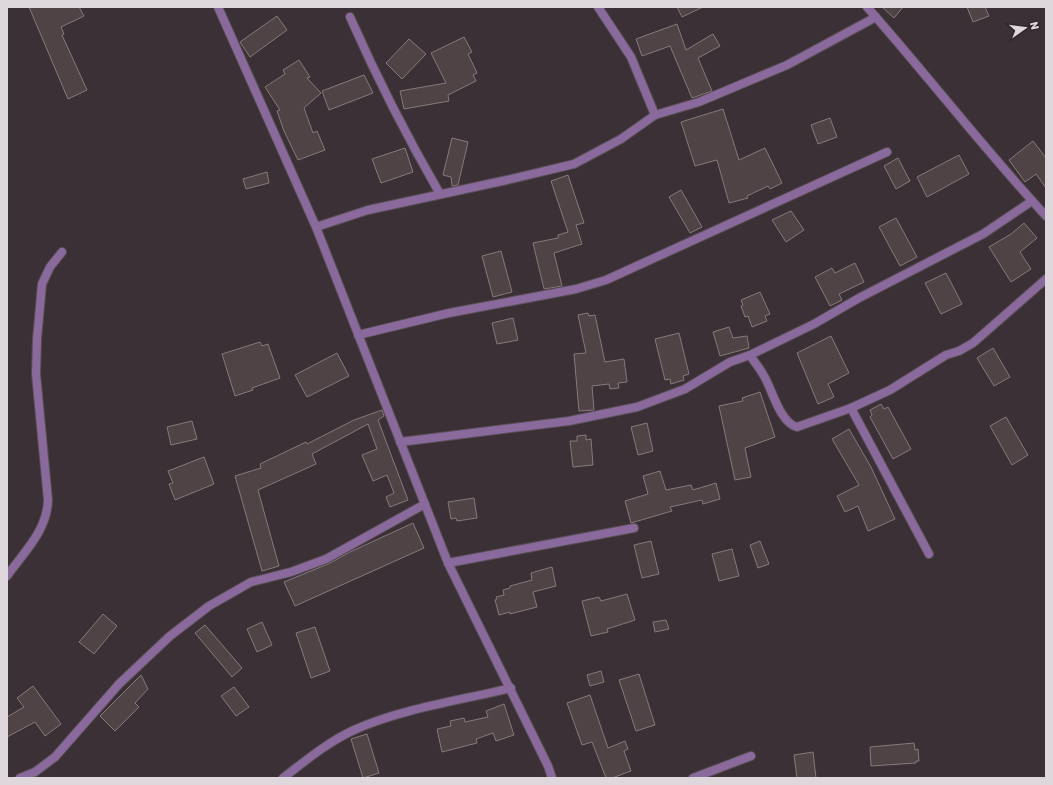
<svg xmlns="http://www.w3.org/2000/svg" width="1053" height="785" font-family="Rubik,sans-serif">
  <rect width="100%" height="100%" fill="#3a3036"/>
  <g fill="#504345" stroke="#88797b">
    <path d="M 29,7 L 79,7 L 84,16 L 61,27 L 64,34 L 62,35 L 87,90 L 68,99 Z"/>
    <path d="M 677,7 L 703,7 L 682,17 Z"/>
    <path d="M 882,7 L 903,7 L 894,18 Z"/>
    <path d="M 967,7 L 985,7 L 989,16 L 973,22 Z"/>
    <path d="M 277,16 L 287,30 L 250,57 L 240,42 Z"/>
    <path d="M 677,24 L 686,50 L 713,34 L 720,46 L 698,58 L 712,91 L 692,98 L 670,46 L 642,56 L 636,39 Z"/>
    <path d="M 464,37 L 472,52 L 468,54 L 477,73 L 473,75 L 476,81 L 448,95 L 449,101 L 404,109 L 400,91 L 446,83 L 431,53 Z"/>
    <path d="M 409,39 L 426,54 L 402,79 L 386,63 Z"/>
    <path d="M 299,60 L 310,77 L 307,78 L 321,93 L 304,108 L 313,133 L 317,131 L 325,150 L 298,160 L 284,131 L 277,111 L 280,110 L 265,87 L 285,74 L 283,70 Z"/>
    <path d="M 364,75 L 373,93 L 329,110 L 322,91 Z"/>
    <path d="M 723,109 L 739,160 L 765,148 L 782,183 L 770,189 L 768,186 L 747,196 L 748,198 L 729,203 L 717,160 L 695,166 L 681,122 Z"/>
    <path d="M 830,118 L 837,137 L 818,144 L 811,125 Z"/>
    <path d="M 452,138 L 468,142 L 458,185 L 452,186 L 451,177 L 443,175 Z"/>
    <path d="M 1033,141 L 1046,158 L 1046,188 L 1036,174 L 1025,182 L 1009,160 Z"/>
    <path d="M 405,148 L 413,172 L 381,183 L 372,159 Z"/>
    <path d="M 959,155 L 969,174 L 927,197 L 917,177 Z"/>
    <path d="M 898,158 L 910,181 L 896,189 L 884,166 Z"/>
    <path d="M 267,172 L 269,183 L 246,189 L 243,179 Z"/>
    <path d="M 568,175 L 584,223 L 576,225 L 582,244 L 554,253 L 562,286 L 544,289 L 533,243 L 558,238 L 558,235 L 568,232 L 551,181 Z"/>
    <path d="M 681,190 L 702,227 L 690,233 L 669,197 Z"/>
    <path d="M 791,211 L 804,230 L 786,242 L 772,220 Z"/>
    <path d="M 896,218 L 917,257 L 900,266 L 879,227 Z"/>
    <path d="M 1024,223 L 1037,238 L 1020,252 L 1031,269 L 1011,282 L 989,247 L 1011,234 Z"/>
    <path d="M 501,251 L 512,292 L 493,297 L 482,256 Z"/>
    <path d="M 855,263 L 864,282 L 839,294 L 842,300 L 830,306 L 815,277 L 832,268 L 835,273 Z"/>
    <path d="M 946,273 L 962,304 L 941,314 L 925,283 Z"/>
    <path d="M 760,292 L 770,314 L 765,316 L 767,321 L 752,327 L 748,316 L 745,317 L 741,306 L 743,305 L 741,300 Z"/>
    <path d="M 588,313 L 589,316 L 595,315 L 605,362 L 624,359 L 627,382 L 618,383 L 619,388 L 610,389 L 609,384 L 592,386 L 594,410 L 579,411 L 574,354 L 586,353 L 578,315 Z"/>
    <path d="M 513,318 L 518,340 L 497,344 L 492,323 Z"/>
    <path d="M 729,327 L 733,338 L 747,336 L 749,348 L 720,356 L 713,332 Z"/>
    <path d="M 679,333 L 689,374 L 683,376 L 684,380 L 671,384 L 670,379 L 665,380 L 655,339 Z"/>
    <path d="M 831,336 L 849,373 L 828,384 L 834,397 L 818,404 L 797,353 Z"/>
    <path d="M 260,342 L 262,346 L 268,344 L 280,378 L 252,388 L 253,390 L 235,396 L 222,354 Z"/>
    <path d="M 993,348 L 1010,377 L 994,386 L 977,358 Z"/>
    <path d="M 337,353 L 349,376 L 307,397 L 295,375 Z"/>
    <path d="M 760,392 L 775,437 L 745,448 L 751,477 L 735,480 L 719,406 L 743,401 L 742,398 Z"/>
    <path d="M 881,404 L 884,409 L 888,407 L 911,449 L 893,459 L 870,417 L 872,415 L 870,410 Z"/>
    <path d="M 382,410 L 384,416 L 378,420 L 408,500 L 390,507 L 386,497 L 394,493 L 387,475 L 373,481 L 362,455 L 377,449 L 368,424 L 312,454 L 316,464 L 258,490 L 279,566 L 262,571 L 235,476 L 261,468 L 260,464 L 306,442 L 307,444 L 354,420 Z"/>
    <path d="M 1006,417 L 1028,455 L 1012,465 L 990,426 Z"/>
    <path d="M 192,421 L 197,439 L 171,445 L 167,427 Z"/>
    <path d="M 647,423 L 653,451 L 638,455 L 631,427 Z"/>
    <path d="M 849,429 L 871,467 L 895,519 L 868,531 L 858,506 L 845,512 L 837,496 L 859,485 L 832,439 Z"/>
    <path d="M 586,435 L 586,440 L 591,439 L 593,465 L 573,467 L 570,441 L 577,441 L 577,436 Z"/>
    <path d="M 204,457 L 214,484 L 175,500 L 169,484 L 173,483 L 168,471 Z"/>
    <path d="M 660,471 L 666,490 L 691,485 L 693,490 L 716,483 L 720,499 L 703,504 L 702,500 L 670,507 L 672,511 L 631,523 L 625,501 L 648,494 L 643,476 Z"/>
    <path d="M 474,498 L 477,518 L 457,521 L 456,518 L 451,519 L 448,502 Z"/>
    <path d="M 413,523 L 424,548 L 295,606 L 284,582 L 328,564 L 350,552 Z"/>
    <path d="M 651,541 L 659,574 L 642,578 L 634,545 Z"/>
    <path d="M 760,541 L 769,564 L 758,568 L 750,545 Z"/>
    <path d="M 732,549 L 739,576 L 719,581 L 712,554 Z"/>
    <path d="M 552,567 L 556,586 L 533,592 L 537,607 L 510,614 L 510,612 L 499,615 L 495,600 L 497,599 L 496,597 L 504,595 L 503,590 L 510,588 L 510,586 L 532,580 L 531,573 Z"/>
    <path d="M 627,594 L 635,620 L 607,629 L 608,632 L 591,636 L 582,601 L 599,597 L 601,601 Z"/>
    <path d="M 103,614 L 117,626 L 94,654 L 79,642 Z"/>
    <path d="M 666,620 L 669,629 L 655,632 L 653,622 Z"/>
    <path d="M 262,622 L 272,645 L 257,652 L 247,629 Z"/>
    <path d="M 205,625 L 242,668 L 232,677 L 195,633 Z"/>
    <path d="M 315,627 L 330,671 L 311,678 L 296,633 Z"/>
    <path d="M 601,671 L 604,682 L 590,686 L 587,675 Z"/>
    <path d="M 639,674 L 655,725 L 636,731 L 619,680 Z"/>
    <path d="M 141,675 L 148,689 L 135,703 L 139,707 L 115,731 L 100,716 Z"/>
    <path d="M 33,686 L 61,724 L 45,736 L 35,722 L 7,737 L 7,717 L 24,707 L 17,698 Z"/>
    <path d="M 234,687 L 249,707 L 236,716 L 221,696 Z"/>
    <path d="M 590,695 L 608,748 L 625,741 L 628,749 L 624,751 L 631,771 L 612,778 L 606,778 L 592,742 L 582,745 L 567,703 Z"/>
    <path d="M 504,704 L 514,735 L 496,741 L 493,733 L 476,739 L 477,743 L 442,752 L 437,729 L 451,726 L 450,721 L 464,718 L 465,722 L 488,717 L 486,711 Z"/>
    <path d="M 367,734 L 379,773 L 363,778 L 351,739 Z"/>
    <path d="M 914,743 L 915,750 L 918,749 L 919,761 L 916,761 L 916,763 L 871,766 L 870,747 Z"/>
    <path d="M 813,752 L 816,778 L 797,778 L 794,755 Z"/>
  </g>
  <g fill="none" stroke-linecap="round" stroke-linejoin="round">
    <defs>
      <g id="street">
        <path d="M 218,7 L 316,227 L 448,563 L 548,766 L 552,778"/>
        <path d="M 598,7 L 631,57 L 655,115"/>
        <path d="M 867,7 C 928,76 984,149 1046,216"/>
        <path d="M 350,17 C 377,78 407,137 440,194"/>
        <path d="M 316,227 L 368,210 L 507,180 L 574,164 L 621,139 L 655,115 L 699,102 L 787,65 L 876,17"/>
        <path d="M 358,335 L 449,313 L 576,289 L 606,280 L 887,152"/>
        <path d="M 750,355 L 814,324 L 859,298 L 983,234 L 1032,201"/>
        <path d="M 851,408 L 929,554"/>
        <path d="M 400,442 L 569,421 L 637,407 L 685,389 L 730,362 L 750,355 C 754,362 760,368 764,376 C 772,389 780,423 797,427 L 851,408 L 890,390 L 946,355 L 959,351 L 973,343 L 1046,279"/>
        <path d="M 448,563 L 634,528"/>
        <path d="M 7,576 C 24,552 47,531 48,500 L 36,374 L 37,339 L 42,284 L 50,267 L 62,252"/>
        <path d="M 20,778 L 35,772 L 55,757 L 119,684 L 170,636 L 209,606 L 251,582 L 291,572 L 326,559 L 425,504"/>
        <path d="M 283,778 C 305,761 328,742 354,730 C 400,709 462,700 511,688"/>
        <path d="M 693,778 L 751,756"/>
      </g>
    </defs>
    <use href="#street" stroke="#584e54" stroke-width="10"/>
    <use href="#street" stroke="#8a6a9c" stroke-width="8"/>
  </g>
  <rect width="1053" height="785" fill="none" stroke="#ded7db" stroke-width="16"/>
  <g transform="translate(1025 28) rotate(76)" stroke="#30262c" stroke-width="3" paint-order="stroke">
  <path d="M0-3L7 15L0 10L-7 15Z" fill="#ded7db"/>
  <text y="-6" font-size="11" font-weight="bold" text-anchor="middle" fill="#ded7db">N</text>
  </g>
</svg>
